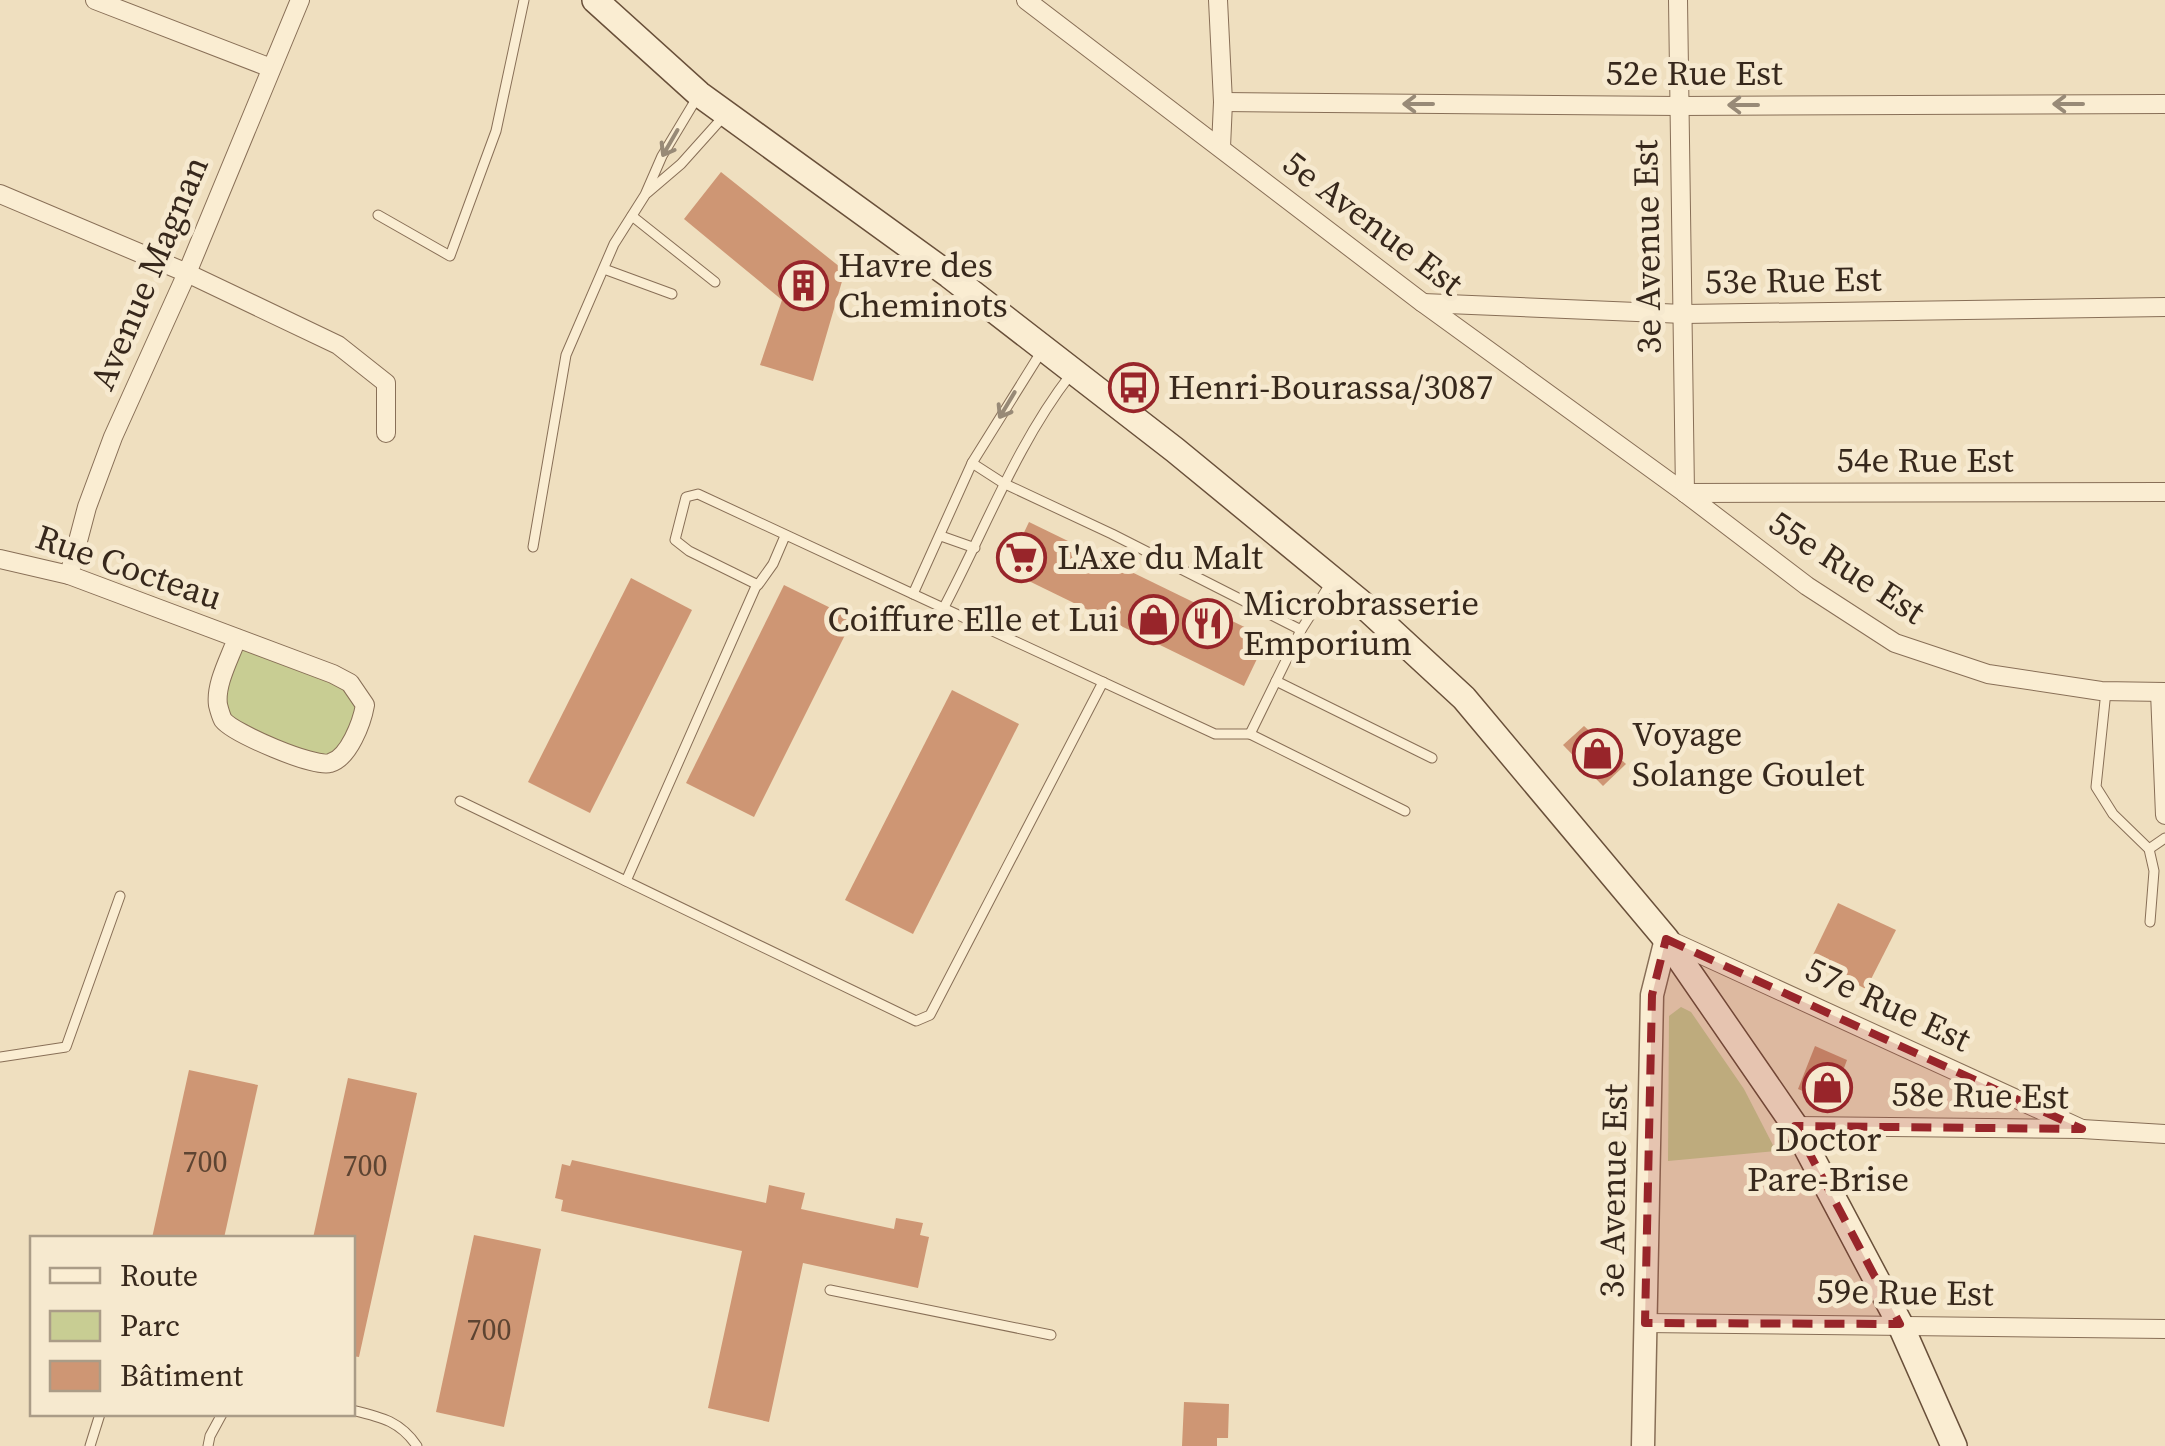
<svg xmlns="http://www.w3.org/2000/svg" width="2165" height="1446" font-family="'Source Serif 4',serif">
  <rect width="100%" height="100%" fill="#efdfbf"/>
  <g fill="#c8cd93">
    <path d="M 237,638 L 333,674 L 365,705 L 328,764 L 241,733 L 218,709 Z"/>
    <path d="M 1681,1007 L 1691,1012 L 1744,1089 L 1776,1151 L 1668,1161 L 1669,1016 Z"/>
  </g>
  <g fill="#ce9674">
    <path d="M 721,172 L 845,271 L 813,381 L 760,365 L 782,300 L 684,219 Z"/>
    <path d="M 1029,522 L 1267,638 L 1244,686 L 1006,570 Z"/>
    <path d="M 631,578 L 692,610 L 590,813 L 528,782 Z"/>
    <path d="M 784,585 L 853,619 L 754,817 L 686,783 Z"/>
    <path d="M 952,690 L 1019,724 L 913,934 L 845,900 Z"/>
    <path d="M 1584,726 L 1626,764 L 1603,786 L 1563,745 Z"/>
    <path d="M 1838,903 L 1896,930 L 1866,989 L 1810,961 Z"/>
    <path d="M 1815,1046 L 1847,1060 L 1831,1103 L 1798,1089 Z"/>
    <path d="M 189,1070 L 258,1085 L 224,1238 L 152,1238 Z"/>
    <path d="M 348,1078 L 417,1093 L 359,1357 L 352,1356 L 352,1238 L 313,1238 Z"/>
    <path d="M 572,1160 L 766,1203 L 769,1185 L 805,1193 L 801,1209 L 894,1229 L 896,1218 L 923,1223 L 920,1235 L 929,1237 L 918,1288 L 803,1263 L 769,1422 L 708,1408 L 742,1251 L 561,1211 L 563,1200 L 555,1198 L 562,1164 L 570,1166 Z"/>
    <path d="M 474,1235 L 541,1249 L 504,1427 L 436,1412 Z"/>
    <path d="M 1184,1402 L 1229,1404 L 1228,1438 L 1217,1438 L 1217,1446 L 1182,1446 Z"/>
  </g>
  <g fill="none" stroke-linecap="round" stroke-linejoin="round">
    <defs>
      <g id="service">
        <path d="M 647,193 L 681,164 L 724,116"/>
        <path d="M 378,215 L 450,256 L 496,131 L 524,0"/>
        <path d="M 632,216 L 715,282"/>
        <path d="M 604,269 L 672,294"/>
        <path d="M 972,463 L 1003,483 L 1112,534 L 1301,630 L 1332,581"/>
        <path d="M 785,536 L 773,564 L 758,585 L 689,551 L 675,540 L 686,497 L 698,494 L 913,594 L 972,463 L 1043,349"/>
        <path d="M 941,536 L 975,548"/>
        <path d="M 533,547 L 566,355 L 614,244 L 645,195 L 662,156 L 698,96"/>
        <path d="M 913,594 L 1215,734 L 1250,734"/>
        <path d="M 943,609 C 985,530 1016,445 1071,374"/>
        <path d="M 1301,630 L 1250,734 L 1405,811"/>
        <path d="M 1276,681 L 1432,758"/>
        <path d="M 2106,691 L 2096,787 L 2113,814 L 2149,849 L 2154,871 L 2150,922"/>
        <path d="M 460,801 L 916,1021 L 930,1015 L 1103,682"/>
        <path d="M 2149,849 L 2165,838"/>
        <path d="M 626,881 L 757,584"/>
        <path d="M 0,1057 L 66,1047 L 120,896"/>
        <path d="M 830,1290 L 1051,1335"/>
        <path d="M 352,1410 C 381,1417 400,1421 417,1446"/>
        <path d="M 90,1446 L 100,1414"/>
        <path d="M 208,1446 L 210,1436 L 222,1414"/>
      </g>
      <g id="minor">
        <path d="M 95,0 L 271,68"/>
        <path d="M 1026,0 L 1423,303 L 1685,493 L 1807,586 L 1895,643 L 1988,674 L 2101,691 L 2165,692"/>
        <path d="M 1218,0 L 1223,102 L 1221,147"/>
        <path d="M 1678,0 L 1685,493"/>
        <path d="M 1223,102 L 1679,106 L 2165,104"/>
        <path d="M 0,194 L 187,273 L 338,345 L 386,383 L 386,433"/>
        <path d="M 1423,303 L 1684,314 L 2165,307"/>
        <path d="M 1685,493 L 2165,492"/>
        <path d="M 0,559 L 69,575 L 333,674 L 350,683 L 365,705 C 362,722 349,758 330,763 C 314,768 233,733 223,720 C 221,716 219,709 218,705 C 215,684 230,658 237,638"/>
        <path d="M 69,575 L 87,507 L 113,437 L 187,273 L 300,0"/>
        <path d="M 2160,692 L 2165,815"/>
        <path d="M 1667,939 L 2082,1129"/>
        <path d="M 1795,1126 L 2082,1129 L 2165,1134"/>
        <path d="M 1645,1323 L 2165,1329"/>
      </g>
      <path id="tertiary" d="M 1643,1446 L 1652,995 L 1666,939"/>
      <path id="secondary" d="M 595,0 L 699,94 L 949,275 L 1175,450 L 1360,602 L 1464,698 L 1666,939 L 1795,1126 L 1900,1324 L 1954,1446"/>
    </defs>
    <use href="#service" stroke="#886f57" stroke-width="11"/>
    <use href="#minor" stroke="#886f57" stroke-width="20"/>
    <use href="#tertiary" stroke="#886f57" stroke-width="25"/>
    <use href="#secondary" stroke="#69503a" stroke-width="28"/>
    <use href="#service" stroke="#faedd2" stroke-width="9"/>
    <use href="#minor" stroke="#faedd2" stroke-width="18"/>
    <use href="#tertiary" stroke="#faedd2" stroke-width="22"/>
    <use href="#secondary" stroke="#faedd2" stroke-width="25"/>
  </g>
  <defs><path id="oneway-shaft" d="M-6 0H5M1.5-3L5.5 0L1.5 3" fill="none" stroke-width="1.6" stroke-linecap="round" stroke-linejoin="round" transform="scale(2.5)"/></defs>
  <g stroke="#988a77">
    <use href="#oneway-shaft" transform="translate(1418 104) rotate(-180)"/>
    <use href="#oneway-shaft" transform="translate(2068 104) rotate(180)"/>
    <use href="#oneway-shaft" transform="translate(1743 105) rotate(180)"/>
    <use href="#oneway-shaft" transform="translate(670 143) rotate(120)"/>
    <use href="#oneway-shaft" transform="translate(1007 405) rotate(121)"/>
  </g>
  <path fill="#98252a" fill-opacity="0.2" stroke="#98252a" stroke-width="8" stroke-dasharray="20 12" stroke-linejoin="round" d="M 1666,939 L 2082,1129 L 1795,1126 L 1900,1324 L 1645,1323 L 1652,995 Z"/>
  <defs>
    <symbol id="building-ring" viewBox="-11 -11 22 22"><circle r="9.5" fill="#f6e9cf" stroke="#98252a" stroke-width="1.5"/><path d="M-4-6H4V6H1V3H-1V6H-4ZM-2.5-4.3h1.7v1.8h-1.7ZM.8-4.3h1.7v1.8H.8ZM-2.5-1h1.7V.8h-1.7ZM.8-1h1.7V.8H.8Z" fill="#98252a"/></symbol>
    <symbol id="bus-ring" viewBox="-11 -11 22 22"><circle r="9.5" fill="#f6e9cf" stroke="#98252a" stroke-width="1.5"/><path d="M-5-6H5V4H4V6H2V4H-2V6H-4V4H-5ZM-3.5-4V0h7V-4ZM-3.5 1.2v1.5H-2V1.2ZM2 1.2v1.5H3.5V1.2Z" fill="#98252a"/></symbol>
    <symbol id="supermarket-ring" viewBox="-11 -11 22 22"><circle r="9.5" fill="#f6e9cf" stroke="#98252a" stroke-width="1.5"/><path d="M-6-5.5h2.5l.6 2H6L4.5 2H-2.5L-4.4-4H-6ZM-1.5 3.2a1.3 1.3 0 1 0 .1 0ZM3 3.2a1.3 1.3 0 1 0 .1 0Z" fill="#98252a"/></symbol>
    <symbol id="shop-ring" viewBox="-11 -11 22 22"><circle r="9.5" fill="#f6e9cf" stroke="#98252a" stroke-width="1.5"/><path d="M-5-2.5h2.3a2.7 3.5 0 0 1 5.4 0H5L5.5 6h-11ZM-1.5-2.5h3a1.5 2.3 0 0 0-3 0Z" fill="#98252a"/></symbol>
    <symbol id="restaurant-ring" viewBox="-11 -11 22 22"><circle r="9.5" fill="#f6e9cf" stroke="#98252a" stroke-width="1.5"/><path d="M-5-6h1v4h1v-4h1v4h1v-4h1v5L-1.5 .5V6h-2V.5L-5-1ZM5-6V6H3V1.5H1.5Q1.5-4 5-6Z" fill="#98252a"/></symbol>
  </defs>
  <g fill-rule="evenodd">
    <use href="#building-ring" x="776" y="258" width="55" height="55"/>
    <use href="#bus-ring" x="1106" y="360" width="55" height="55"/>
    <use href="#supermarket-ring" x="994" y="530" width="55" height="55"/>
    <use href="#shop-ring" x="1126" y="592" width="55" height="55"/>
    <use href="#restaurant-ring" x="1180" y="596" width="55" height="55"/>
    <use href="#shop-ring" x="1570" y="726" width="55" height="55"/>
    <use href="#shop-ring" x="1800" y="1060" width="55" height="55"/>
  </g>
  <g text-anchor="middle" stroke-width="10" stroke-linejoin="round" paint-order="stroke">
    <g font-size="30" fill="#5d4432">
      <text x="205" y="1172">700</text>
      <text x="365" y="1176">700</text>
      <text x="489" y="1340">700</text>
    </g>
    <g font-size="35" fill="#37281c" stroke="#f6e9cf">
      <text x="1694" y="85">52e Rue Est</text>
      <text transform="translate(1373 223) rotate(37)" y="12">5e Avenue Est</text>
      <text transform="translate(1647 247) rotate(-91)" y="12">3e Avenue Est</text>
      <text transform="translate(149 273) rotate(-67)" y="12">Avenue Magnan</text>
      <text transform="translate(1793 280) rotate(-1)" y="12">53e Rue Est</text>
      <text x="1925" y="472">54e Rue Est</text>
      <text transform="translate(129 567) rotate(19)" y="12">Rue Cocteau</text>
      <text transform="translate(1847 567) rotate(33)" y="12">55e Rue Est</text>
      <text transform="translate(1888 1004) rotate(25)" y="12">57e Rue Est</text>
      <text transform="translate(1980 1095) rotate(1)" y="12">58e Rue Est</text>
      <text transform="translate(1613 1191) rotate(-89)" y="12">3e Avenue Est</text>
      <text transform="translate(1905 1292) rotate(1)" y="12">59e Rue Est</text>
    </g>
    <g font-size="35" fill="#37281c" stroke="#f6e9cf" text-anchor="start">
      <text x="838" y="277">Havre des<tspan x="838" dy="40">Cheminots</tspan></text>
      <text x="1168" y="399">Henri-Bourassa/3087</text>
      <text x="1057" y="569">L'Axe du Malt</text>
      <text x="1243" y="615">Microbrasserie<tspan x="1243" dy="40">Emporium</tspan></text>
      <text x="1119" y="631" text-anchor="end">Coiffure Elle et Lui</text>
      <text x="1632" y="746">Voyage<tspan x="1632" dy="40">Solange Goulet</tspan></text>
      <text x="1828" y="1151" text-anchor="middle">Doctor<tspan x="1828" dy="40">Pare-Brise</tspan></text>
    </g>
  </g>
  <rect x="30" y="1236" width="325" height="180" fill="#f6e9cf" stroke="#aa9c87" stroke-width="2.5"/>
  <rect x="50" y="1268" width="50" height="15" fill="#faedd2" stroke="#aa9c87" stroke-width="2.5"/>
  <text x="120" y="1286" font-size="30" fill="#37281c">Route</text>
  <rect x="50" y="1311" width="50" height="30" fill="#c8cd93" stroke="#aa9c87" stroke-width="2.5"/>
  <text x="120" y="1336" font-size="30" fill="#37281c">Parc</text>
  <rect x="50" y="1361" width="50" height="30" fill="#ce9674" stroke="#aa9c87" stroke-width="2.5"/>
  <text x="120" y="1386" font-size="30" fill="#37281c">Bâtiment</text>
</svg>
